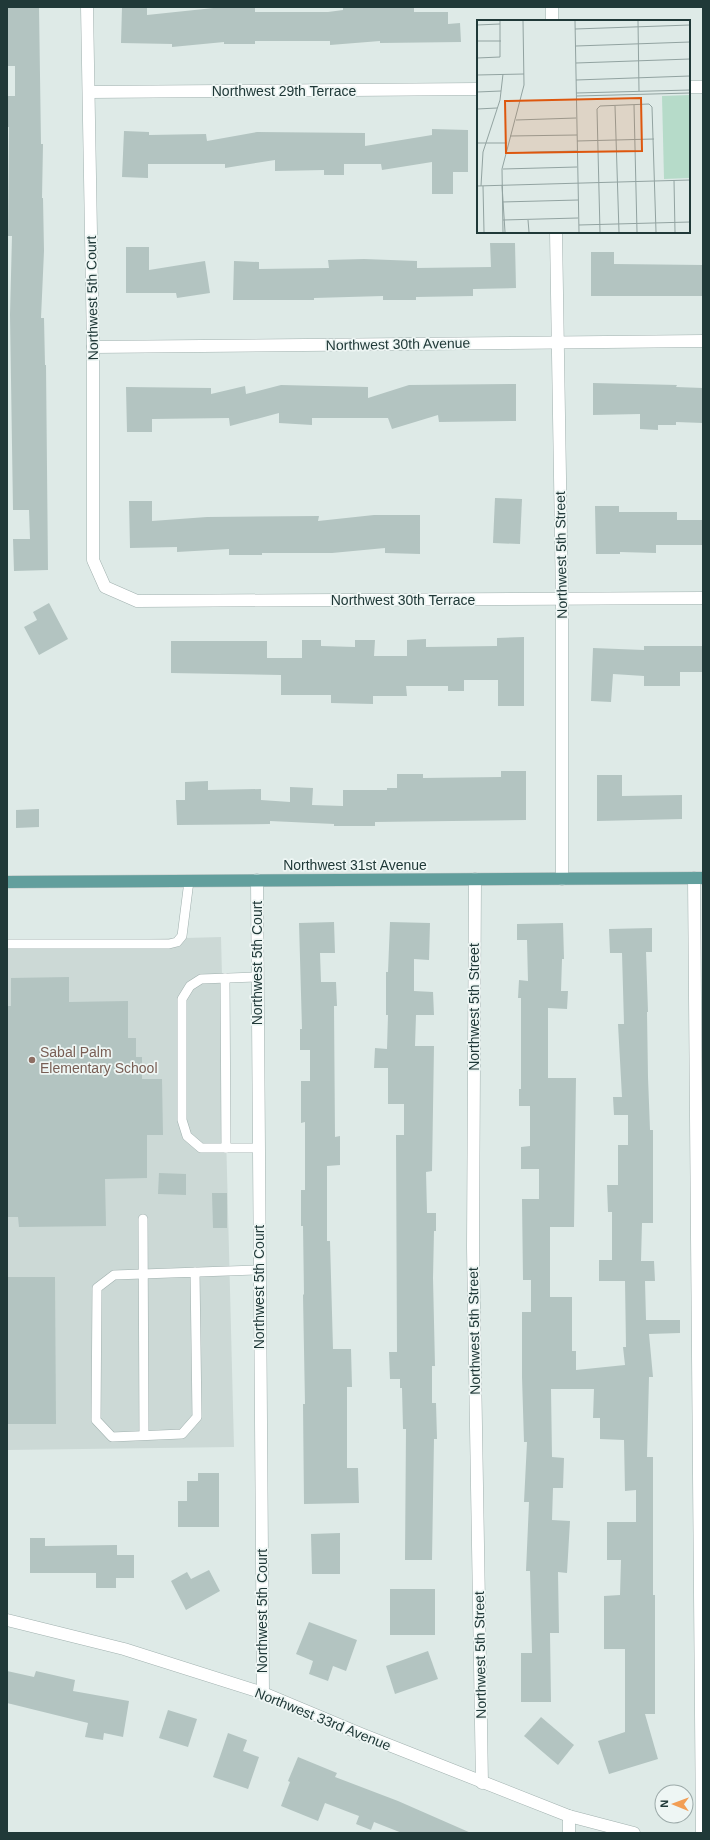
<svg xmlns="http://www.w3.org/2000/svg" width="710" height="1840" font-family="Helvetica,sans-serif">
  <rect width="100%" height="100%" fill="#deeae7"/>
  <path fill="#ccd9d6" d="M 221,937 L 234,1447 L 7,1450 L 7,943 Z"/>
  <g fill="#b3c4c1">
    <path d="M 8,7 L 39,7 L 41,144 L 43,144 L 42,198 L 43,198 L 44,251 L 41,318 L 44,318 L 45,365 L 46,365 L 48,570 L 14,571 L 13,539 L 30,539 L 29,510 L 13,510 L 10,315 L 12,236 L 8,236 L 9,127 L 7,127 L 7,96 L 15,96 L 15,66 L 7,66 Z"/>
    <path d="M 122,7 L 147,7 L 147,15 L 223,7 L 255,7 L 255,12 L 328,12 L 343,10 L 343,7 L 414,7 L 414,12 L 448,12 L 448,24 L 460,23 L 461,42 L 380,43 L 380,41 L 330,45 L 330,41 L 255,41 L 255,44 L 224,44 L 224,42 L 172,47 L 172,44 L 121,43 Z"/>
    <path d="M 432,129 L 468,130 L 468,172 L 453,172 L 453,194 L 432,194 L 432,162 L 382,170 L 381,164 L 344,164 L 344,175 L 324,175 L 324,170 L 275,171 L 275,160 L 225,168 L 225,164 L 148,164 L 148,178 L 122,177 L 124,131 L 149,132 L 149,135 L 206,134 L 207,141 L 257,132 L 365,133 L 365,146 L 432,135 Z"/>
    <path d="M 490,243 L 515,243 L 516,288 L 473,289 L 473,296 L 416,297 L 416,300 L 383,300 L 383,296 L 314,298 L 314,300 L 233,300 L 234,261 L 259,262 L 259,269 L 329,268 L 328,260 L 364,259 L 417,261 L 417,268 L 491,267 Z"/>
    <path d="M 126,247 L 149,247 L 149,270 L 205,261 L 210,293 L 177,298 L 176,293 L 126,293 Z"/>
    <path d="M 591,252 L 614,252 L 614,264 L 703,265 L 703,296 L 591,296 Z"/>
    <path d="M 593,383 L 677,385 L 676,387 L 703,388 L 703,423 L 676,422 L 676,425 L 658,425 L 658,430 L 640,429 L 640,414 L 593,415 Z"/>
    <path d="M 516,384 L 516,421 L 439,422 L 438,415 L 392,429 L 388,418 L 312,418 L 312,425 L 279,423 L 279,413 L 230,426 L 229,418 L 152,419 L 152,432 L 127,432 L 126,387 L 211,388 L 211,394 L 245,386 L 246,394 L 281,385 L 368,387 L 368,398 L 409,385 Z"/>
    <path d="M 495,498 L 522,499 L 520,544 L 493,543 Z"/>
    <path d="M 129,501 L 152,501 L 152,521 L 207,517 L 319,516 L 318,521 L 374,515 L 420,515 L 420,554 L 385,553 L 385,548 L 332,553 L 262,553 L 262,555 L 229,555 L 229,549 L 177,552 L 177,547 L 130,548 Z"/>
    <path d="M 595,506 L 619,506 L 619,512 L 677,512 L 677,520 L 703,520 L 703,545 L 656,545 L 656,553 L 620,552 L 620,554 L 596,554 Z"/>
    <path d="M 49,603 L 68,639 L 39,655 L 24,627 L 37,620 L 33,612 Z"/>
    <path d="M 524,637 L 524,706 L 498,706 L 498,680 L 464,680 L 464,691 L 448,691 L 448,686 L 406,686 L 407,696 L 373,696 L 373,704 L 331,703 L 331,695 L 281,695 L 281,675 L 171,673 L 171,641 L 267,641 L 267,658 L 302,658 L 302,640 L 321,640 L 321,646 L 355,647 L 355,640 L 375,640 L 374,656 L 407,656 L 407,640 L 426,639 L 426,647 L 497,646 L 497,638 Z"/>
    <path d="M 644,646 L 703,646 L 703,672 L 680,672 L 680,686 L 644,686 L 644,676 L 613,674 L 611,702 L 591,701 L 593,648 L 644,650 Z"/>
    <path d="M 501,771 L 526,771 L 526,820 L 375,822 L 375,826 L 334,826 L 334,824 L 270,821 L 270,824 L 177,825 L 176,800 L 185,800 L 185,782 L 208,781 L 208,790 L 261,789 L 261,800 L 290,802 L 290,787 L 313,788 L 312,805 L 343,806 L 343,790 L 387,790 L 387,788 L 397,788 L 397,774 L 423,774 L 423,778 L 501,777 Z"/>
    <path d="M 597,775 L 622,775 L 622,796 L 682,795 L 682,819 L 597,821 Z"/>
    <path d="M 39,809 L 39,827 L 16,828 L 16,810 Z"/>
    <path d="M 334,922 L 335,953 L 320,953 L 321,982 L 336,982 L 337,1006 L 334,1006 L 335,1137 L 340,1136 L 340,1165 L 327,1166 L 327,1241 L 330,1241 L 333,1349 L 351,1349 L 352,1387 L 347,1387 L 347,1468 L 358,1468 L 359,1503 L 304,1504 L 303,1404 L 305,1404 L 303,1295 L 304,1294 L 303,1226 L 301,1226 L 301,1190 L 305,1190 L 305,1122 L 301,1123 L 301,1081 L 310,1081 L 310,1050 L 300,1050 L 300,1029 L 302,1029 L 299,923 Z"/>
    <path d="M 390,922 L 430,923 L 429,960 L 414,959 L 414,991 L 433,992 L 434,1015 L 416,1015 L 415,1046 L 434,1046 L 432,1171 L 426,1172 L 427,1213 L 436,1213 L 436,1231 L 434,1231 L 433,1278 L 435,1366 L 432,1366 L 432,1403 L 436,1403 L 437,1439 L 434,1439 L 432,1560 L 405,1560 L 406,1429 L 403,1429 L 402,1388 L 400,1388 L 400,1379 L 390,1379 L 389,1352 L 397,1352 L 396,1135 L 404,1135 L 404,1104 L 388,1104 L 388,1068 L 374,1068 L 375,1048 L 387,1049 L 388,1015 L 386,1015 L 386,972 L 388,972 Z"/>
    <path d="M 563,923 L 564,959 L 562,959 L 561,991 L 568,991 L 567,1009 L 548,1008 L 548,1078 L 576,1078 L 574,1227 L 550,1227 L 550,1297 L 572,1297 L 572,1351 L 576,1351 L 576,1370 L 625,1365 L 623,1347 L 626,1347 L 625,1281 L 599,1281 L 599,1260 L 612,1260 L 612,1212 L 608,1212 L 607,1185 L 618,1185 L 618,1145 L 628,1145 L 628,1115 L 614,1115 L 613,1097 L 622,1097 L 618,1024 L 624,1024 L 622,953 L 610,953 L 609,929 L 652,928 L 652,952 L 646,952 L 648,1012 L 647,1012 L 648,1077 L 650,1130 L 653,1130 L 653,1223 L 642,1223 L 641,1261 L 654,1261 L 655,1281 L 645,1281 L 646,1320 L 680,1320 L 680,1333 L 649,1334 L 653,1377 L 649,1377 L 647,1457 L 653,1457 L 653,1595 L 655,1595 L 655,1714 L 645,1714 L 658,1759 L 609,1774 L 598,1741 L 625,1732 L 625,1649 L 604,1649 L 604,1596 L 620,1595 L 621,1560 L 607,1560 L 607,1522 L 636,1522 L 636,1490 L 625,1491 L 624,1440 L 600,1439 L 600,1418 L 593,1418 L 594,1389 L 551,1389 L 552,1457 L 564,1458 L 563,1488 L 553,1488 L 552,1520 L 570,1521 L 567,1573 L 558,1572 L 559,1633 L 550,1633 L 551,1702 L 521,1702 L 521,1653 L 532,1653 L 530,1571 L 526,1571 L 529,1502 L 524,1502 L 527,1442 L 524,1442 L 522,1377 L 522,1312 L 531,1312 L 531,1280 L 523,1280 L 522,1199 L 539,1199 L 539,1169 L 521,1169 L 521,1147 L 530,1146 L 530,1106 L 519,1106 L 519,1089 L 521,1089 L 521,998 L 518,998 L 519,980 L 528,981 L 527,940 L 517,940 L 517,924 Z"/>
    <path d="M 69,977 L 69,1002 L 128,1001 L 128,1038 L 136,1038 L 136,1057 L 142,1057 L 142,1079 L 162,1079 L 163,1135 L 147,1135 L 147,1178 L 105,1179 L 106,1226 L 19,1227 L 18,1217 L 7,1217 L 7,1006 L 11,1006 L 11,978 Z"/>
    <path d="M 159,1173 L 186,1174 L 186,1195 L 158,1194 Z"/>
    <path d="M 212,1193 L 227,1193 L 227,1228 L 213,1228 Z"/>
    <path d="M 7,1277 L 55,1277 L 56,1424 L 7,1424 Z"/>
    <path d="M 198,1473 L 219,1473 L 219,1527 L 178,1527 L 178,1501 L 187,1501 L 187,1481 L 198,1481 Z"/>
    <path d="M 340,1533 L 340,1574 L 312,1574 L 311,1534 Z"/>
    <path d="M 30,1538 L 45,1538 L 45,1546 L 117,1545 L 117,1555 L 134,1555 L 134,1578 L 116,1578 L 116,1588 L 96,1588 L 96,1573 L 30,1573 Z"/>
    <path d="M 209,1570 L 220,1591 L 186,1610 L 171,1581 L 187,1572 L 191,1579 Z"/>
    <rect x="390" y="1589" width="45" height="46"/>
    <path d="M 309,1622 L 357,1640 L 346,1671 L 333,1666 L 328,1681 L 309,1674 L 313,1661 L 296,1654 Z"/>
    <path d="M 428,1651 L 438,1679 L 395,1694 L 386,1666 Z"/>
    <path d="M 7,1671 L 34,1677 L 36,1671 L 75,1680 L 73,1691 L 129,1701 L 123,1737 L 104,1733 L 103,1740 L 85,1737 L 88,1723 L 7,1703 Z"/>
    <path d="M 168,1710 L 197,1719 L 188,1747 L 159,1738 Z"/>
    <path d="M 541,1717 L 574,1745 L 558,1765 L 524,1736 Z"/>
    <path d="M 228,1733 L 247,1740 L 243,1751 L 259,1757 L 248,1789 L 213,1777 Z"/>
    <path d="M 298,1757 L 337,1773 L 335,1777 L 398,1801 L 471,1833 L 402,1833 L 374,1822 L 371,1830 L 356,1824 L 359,1816 L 325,1803 L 318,1821 L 281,1806 L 290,1782 L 288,1781 Z"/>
  </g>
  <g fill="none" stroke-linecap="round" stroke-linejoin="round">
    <defs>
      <g id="lane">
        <path d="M 7,944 L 169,944 L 177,942 L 182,936 L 189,881"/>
        <path d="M 257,977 L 201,979 L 190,986 L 182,999 L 182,1120 L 187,1136 L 201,1148 L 258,1148"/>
        <path d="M 225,978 L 226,1148"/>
        <path d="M 143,1219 L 144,1435"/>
        <path d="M 195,1272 L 197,1417 L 182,1434 L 112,1437 L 96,1420 L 97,1288 L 114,1275 L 259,1270"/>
      </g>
      <g id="street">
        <path d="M 87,7 L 93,347 L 93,560 L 105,587 L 137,601 L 703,598"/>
        <path d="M 552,7 L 552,21"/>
        <path d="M 689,87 L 703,87"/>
        <path d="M 89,92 L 478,89"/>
        <path d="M 556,232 L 562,599 L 562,879"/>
        <path d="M 93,347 L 703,341"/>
        <path d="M 694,878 L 702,1833"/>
        <path d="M 475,879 L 473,1248 L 482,1783"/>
        <path d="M 257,880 L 263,1693"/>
        <path d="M 7,1620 L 124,1649 L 263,1693 L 361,1734 L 569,1816 L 634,1833"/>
        <path d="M 569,1816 L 569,1833"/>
      </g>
      <path id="primary" d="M 7,882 L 703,878"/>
    </defs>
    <use href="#lane" stroke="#a1b1af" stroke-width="10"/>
    <use href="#street" stroke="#a1b1af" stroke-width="13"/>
    <use href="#primary" stroke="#bcc4c3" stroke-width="13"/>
    <use href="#lane" stroke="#fff" stroke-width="9"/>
    <use href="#street" stroke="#fff" stroke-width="12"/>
    <use href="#primary" stroke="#629f9d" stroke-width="12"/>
  </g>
  <circle fill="#8d6e63" stroke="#eef6f4" stroke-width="1.5" cx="32" cy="1060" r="4"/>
  <g text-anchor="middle" stroke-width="3.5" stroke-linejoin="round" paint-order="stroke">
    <g font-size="14" fill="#203938" stroke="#eef6f4">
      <text x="284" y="96">Northwest 29th Terrace</text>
      <text transform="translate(92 298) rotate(-91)" y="5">Northwest 5th Court</text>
      <text transform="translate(398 344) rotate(-1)" y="5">Northwest 30th Avenue</text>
      <text transform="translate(561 555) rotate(-91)" y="5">Northwest 5th Street</text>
      <text x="403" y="605">Northwest 30th Terrace</text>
      <text x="355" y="870">Northwest 31st Avenue</text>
      <text transform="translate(257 963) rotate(-90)" y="5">Northwest 5th Court</text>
      <text transform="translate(474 1007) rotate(-90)" y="5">Northwest 5th Street</text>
      <text transform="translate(259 1287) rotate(-90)" y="5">Northwest 5th Court</text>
      <text transform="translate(474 1331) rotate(-91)" y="5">Northwest 5th Street</text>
      <text transform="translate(262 1611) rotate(-90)" y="5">Northwest 5th Court</text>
      <text transform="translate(480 1655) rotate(-91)" y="5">Northwest 5th Street</text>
      <text transform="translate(323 1719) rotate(22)" y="5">Northwest 33rd Avenue</text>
    </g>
    <g font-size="14" fill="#785e54" stroke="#eef6f4" text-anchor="start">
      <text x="40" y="1057">Sabal Palm<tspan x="40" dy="16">Elementary School</tspan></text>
    </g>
  </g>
  <g transform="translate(477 20)">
    <rect width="213" height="213" fill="#deeae7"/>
    <path d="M 213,75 L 213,158 L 187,159 L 185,76 Z" fill="#b6dbc9"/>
    <path fill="none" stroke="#92a3a1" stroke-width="1" d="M 98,1 L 102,212M 161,1 L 162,71M 0,5 L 23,4M 98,9 L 213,5M 0,21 L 24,21M 99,26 L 213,22M 0,38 L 23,37 L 23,1M 99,43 L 213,39M 0,55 L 47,54M 99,60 L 213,56M 0,72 L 24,71M 99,73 L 213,70M 100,76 L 213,73M 157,85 L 160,212M 138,86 L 142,212M 0,89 L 20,88M 39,100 L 99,98M 33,116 L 100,115M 100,121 L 177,119M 0,123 L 30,123M 28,133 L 100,131M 26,149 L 100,147M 197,160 L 198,212M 25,165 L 28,212M 0,166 L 213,160M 4,166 L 6,132 L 23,80 L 26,54M 6,166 L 7,212M 25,182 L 101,180M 26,200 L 101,198M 51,200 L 52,212M 102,205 L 213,202M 26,212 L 25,149 L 47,65 L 46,1M 123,212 L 120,89 L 123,86 L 172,84 L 175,87 L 179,212"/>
    <path fill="#de570e" fill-opacity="0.15" stroke="#de570e" stroke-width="2" d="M 164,78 L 165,131 L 29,133 L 28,81 Z"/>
    <rect width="213" height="213" fill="none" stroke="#203938" stroke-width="2"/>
  </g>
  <rect width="710" height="1840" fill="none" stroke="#203938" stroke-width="16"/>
  <g transform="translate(674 1804) rotate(271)"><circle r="19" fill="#eef6f4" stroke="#9caaa9"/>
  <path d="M0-3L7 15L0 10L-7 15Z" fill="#f29e54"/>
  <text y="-6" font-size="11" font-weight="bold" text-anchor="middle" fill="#203938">N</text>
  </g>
</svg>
